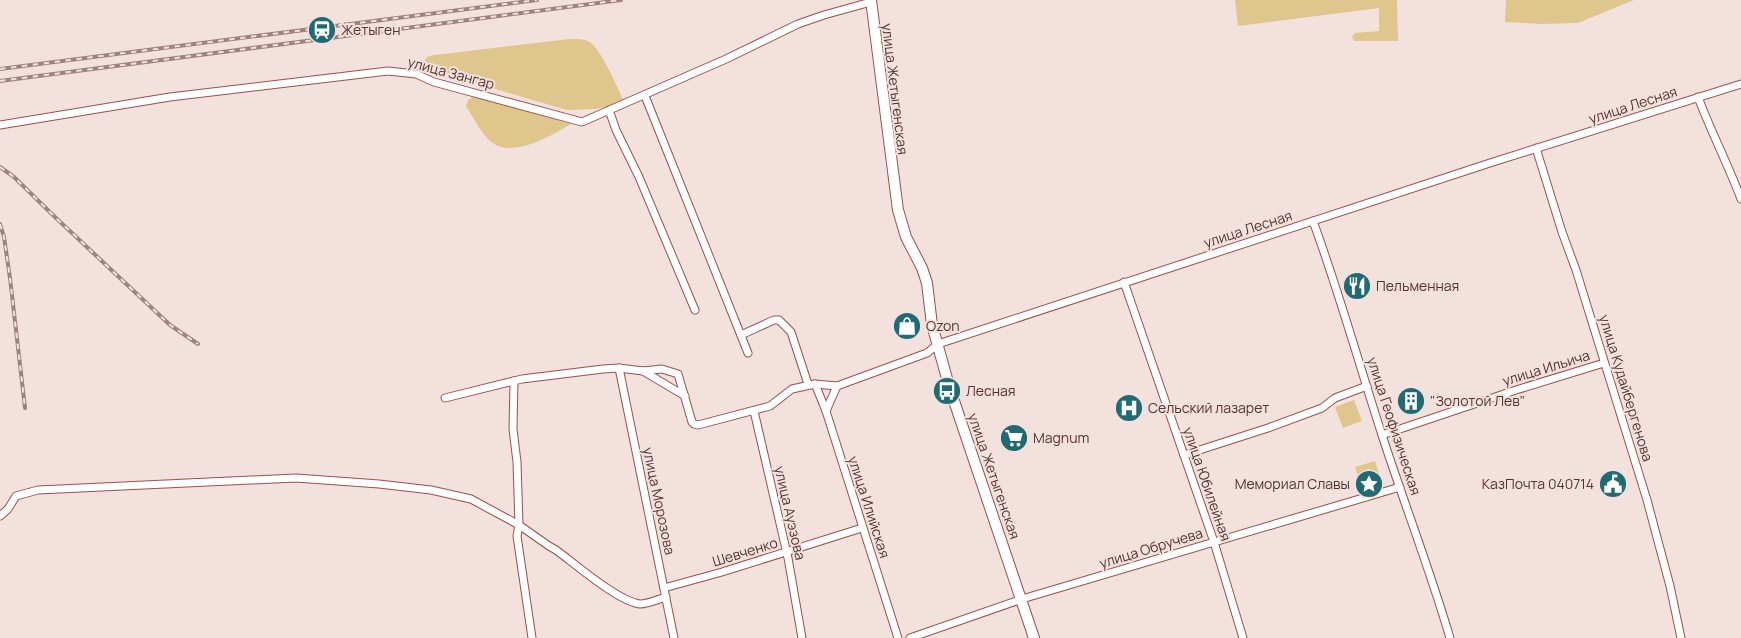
<svg xmlns="http://www.w3.org/2000/svg" width="1741" height="638" font-family="Manrope,sans-serif">
  <rect width="100%" height="100%" fill="#f3e1de"/>
  <g fill="#dfc68c">
    <path d="M 1235,0 L 1397,0 L 1398,41 L 1354,41 L 1352,36 L 1355,33 L 1379,31 L 1379,8 L 1238,26 Z"/>
    <path d="M 1506,0 L 1634,0 L 1578,23 L 1540,24 L 1505,22 Z"/>
    <path d="M 569,39 C 577,39 586,38 592,44 C 603,54 617,86 623,100 L 609,106 L 596,109 L 567,110 L 430,70 L 424,65 C 424,54 436,55 444,54 Z"/>
    <path d="M 476,95 L 571,124 C 552,135 516,157 494,144 C 482,136 474,118 466,106 L 468,100 Z"/>
    <path d="M 1354,400 L 1362,421 L 1343,428 L 1335,407 Z"/>
    <path d="M 1375,461 L 1382,483 L 1362,489 L 1355,467 Z"/>
  </g>
  <g fill="none" stroke-linecap="round" stroke-linejoin="round">
    <defs>
      <g id="minor">
        <path d="M 645,96 L 748,353"/>
        <path d="M 1698,97 C 1711,132 1728,164 1741,199"/>
        <path d="M 609,110 L 616,130 L 639,177 L 695,310"/>
        <path d="M 0,125 L 170,97 L 388,71 L 416,74 L 434,82 L 582,122 L 726,59 L 798,24 L 824,15 L 871,2"/>
        <path d="M 1536,148 L 1562,232 L 1576,270 L 1647,500 L 1670,586 L 1681,638"/>
        <path d="M 1313,221 C 1339,292 1359,364 1382,435 C 1404,503 1430,570 1450,638"/>
        <path d="M 1124,282 L 1214,542 L 1243,638"/>
        <path d="M 741,335 L 774,320 L 779,320 L 791,332 L 808,384"/>
        <path d="M 619,368 L 674,638"/>
        <path d="M 643,371 L 685,396"/>
        <path d="M 514,381 L 513,429 L 517,462 L 519,525 L 517,536 L 532,638"/>
        <path d="M 815,384 L 826,411 L 898,638"/>
        <path d="M 445,398 L 522,379 L 603,369 L 619,368 L 643,371 L 662,369 L 678,374 L 692,422 L 694,424 L 698,425 L 770,406 L 792,389 L 815,384 L 837,386 L 927,353 L 938,344 L 1493,162 L 1741,84"/>
        <path d="M 754,411 L 788,558 L 802,638"/>
        <path d="M 826,411 L 837,386"/>
        <path d="M 1382,435 L 1516,390 L 1604,363"/>
        <path d="M 1184,455 L 1268,428 L 1322,408 L 1335,398 L 1367,386"/>
        <path d="M 0,516 L 8,509 L 16,496 L 38,490 L 296,478 L 379,484 L 431,490 L 471,499 L 519,525 L 549,546 L 556,550 C 574,563 619,602 640,604 C 648,604 659,599 666,597"/>
        <path d="M 664,588 L 722,572 L 862,528"/>
        <path d="M 910,638 L 1022,599 L 1400,487"/>
      </g>
      <path id="secondary" d="M 871,0 L 898,210 L 906,237 L 922,268 L 927,283 L 932,325 L 950,389 L 1034,638"/>
    </defs>
    <use href="#minor" stroke="#9a5049" stroke-width="9"/>
    <use href="#secondary" stroke="#9a5049" stroke-width="12"/>
    <use href="#minor" stroke="#fff" stroke-width="7"/>
    <use href="#secondary" stroke="#fff" stroke-width="10"/>
    <defs>
      <g id="rail">
        <path d="M 0,69 L 537,0"/>
        <path d="M 0,81 L 621,0"/>
        <path d="M 0,167 L 14,177 L 56,218 L 170,325 L 198,344"/>
        <path d="M 0,224 L 4,237 L 10,278 L 25,408"/>
      </g>
    </defs>
    <use href="#rail" stroke="#9d8380" stroke-width="4"/>
    <use href="#rail" stroke="#f3e1de" stroke-width="2" stroke-dasharray="5.5" stroke-linecap="butt"/>
  </g>
  <defs>
    <symbol id="station-disc" viewBox="-11 -11 22 22"><circle r="9.5" fill="#1f6a73" stroke="#f3e1de"/><path d="M-3-6H3Q5-6 5-4V2Q5 4 3 4L4.5 6H3L1.5 4h-3L-3 6H-4.5L-3 4Q-5 4-5 2V-4Q-5-6-3-6ZM-3.5-4v3h7v-3ZM-3.5 1v1.5H-2V1ZM2 1v1.5H3.5V1Z" fill="#fff"/></symbol>
    <symbol id="restaurant-disc" viewBox="-11 -11 22 22"><circle r="9.5" fill="#1f6a73" stroke="#f3e1de"/><path d="M-5-6h1v4h1v-4h1v4h1v-4h1v5L-1.5 .5V6h-2V.5L-5-1ZM5-6V6H3V1.5H1.5Q1.5-4 5-6Z" fill="#fff"/></symbol>
    <symbol id="shop-disc" viewBox="-11 -11 22 22"><circle r="9.5" fill="#1f6a73" stroke="#f3e1de"/><path d="M-5-2.5h2.3a2.7 3.5 0 0 1 5.4 0H5L5.5 6h-11ZM-1.5-2.5h3a1.5 2.3 0 0 0-3 0Z" fill="#fff"/></symbol>
    <symbol id="bus-disc" viewBox="-11 -11 22 22"><circle r="9.5" fill="#1f6a73" stroke="#f3e1de"/><path d="M-5-6H5V4H4V6H2V4H-2V6H-4V4H-5ZM-3.5-4V0h7V-4ZM-3.5 1.2v1.5H-2V1.2ZM2 1.2v1.5H3.5V1.2Z" fill="#fff"/></symbol>
    <symbol id="building-disc" viewBox="-11 -11 22 22"><circle r="9.5" fill="#1f6a73" stroke="#f3e1de"/><path d="M-4-6H4V6H1V3H-1V6H-4ZM-2.5-4.3h1.7v1.8h-1.7ZM.8-4.3h1.7v1.8H.8ZM-2.5-1h1.7V.8h-1.7ZM.8-1h1.7V.8H.8Z" fill="#fff"/></symbol>
    <symbol id="hospital-disc" viewBox="-11 -11 22 22"><circle r="9.5" fill="#1f6a73" stroke="#f3e1de"/><path d="M-5-5h3v3.5h4V-5h3V5h-3V1.5h-4V5h-3Z" fill="#fff"/></symbol>
    <symbol id="supermarket-disc" viewBox="-11 -11 22 22"><circle r="9.5" fill="#1f6a73" stroke="#f3e1de"/><path d="M-6-5.5h2.5l.6 2H6L4.5 2H-2.5L-4.4-4H-6ZM-1.5 3.2a1.3 1.3 0 1 0 .1 0ZM3 3.2a1.3 1.3 0 1 0 .1 0Z" fill="#fff"/></symbol>
    <symbol id="sight-disc" viewBox="-11 -11 22 22"><circle r="9.5" fill="#1f6a73" stroke="#f3e1de"/><path d="M0-6L1.8-2.2L6-1.7L2.9 1.2L3.7 5.4L0 3.3L-3.7 5.4L-2.9 1.2L-6-1.7L-1.8-2.2Z" fill="#fff"/></symbol>
    <symbol id="civic-disc" viewBox="-11 -11 22 22"><circle r="9.5" fill="#1f6a73" stroke="#f3e1de"/><path d="M-.6-6.5H3V-4.5H.6V-3L4-1V1h2V6H-6V1h2V-1L-.6-3ZM-1.2 2.5V6h2.4V2.5Z" fill="#fff"/></symbol>
  </defs>
  <g fill-rule="evenodd">
    <use href="#station-disc" x="306" y="14" width="32" height="32"/>
    <use href="#restaurant-disc" x="1341" y="270" width="32" height="32"/>
    <use href="#shop-disc" x="891" y="310" width="32" height="32"/>
    <use href="#bus-disc" x="931" y="375" width="32" height="32"/>
    <use href="#building-disc" x="1395" y="385" width="32" height="32"/>
    <use href="#hospital-disc" x="1113" y="392" width="32" height="32"/>
    <use href="#supermarket-disc" x="998" y="422" width="32" height="32"/>
    <use href="#sight-disc" x="1353" y="468" width="32" height="32"/>
    <use href="#civic-disc" x="1597" y="468" width="32" height="32"/>
  </g>
  <g text-anchor="middle" stroke-width="4" stroke-linejoin="round" paint-order="stroke">
    <g font-size="14" fill="#54332f" stroke="#f3e1de" text-anchor="start">
      <text x="341" y="35">Жетыген</text>
      <text x="1376" y="291">Пельменная</text>
      <text x="926" y="331">Ozon</text>
      <text x="966" y="396">Лесная</text>
      <text x="1430" y="406">"Золотой Лев"</text>
      <text x="1148" y="413">Сельский лазарет</text>
      <text x="1033" y="443">Magnum</text>
      <text x="1350" y="489" text-anchor="end">Мемориал Славы</text>
      <text x="1594" y="489" text-anchor="end">КазПочта 040714</text>
    </g>
    <g font-size="14" fill="#54332f" stroke="#f3e1de">
      <text transform="translate(451 73) rotate(15)" y="5">улица Зангар</text>
      <text transform="translate(895 89) rotate(83)" y="5">улица Жетыгенская</text>
      <text transform="translate(1633 105) rotate(-18)" y="5">улица Лесная</text>
      <text transform="translate(1248 229) rotate(-18)" y="5">улица Лесная</text>
      <text transform="translate(1546 368) rotate(-17)" y="5">улица Ильича</text>
      <text transform="translate(1626 388) rotate(73)" y="5">улица Кудайбергенова</text>
      <text transform="translate(1394 426) rotate(72)" y="5">улица Геофизическая</text>
      <text transform="translate(994 476) rotate(71)" y="5">улица Жетыгенская</text>
      <text transform="translate(1207 484) rotate(71)" y="5">улица Юбилейная</text>
      <text transform="translate(659 501) rotate(78)" y="5">улица Морозова</text>
      <text transform="translate(869 507) rotate(72)" y="5">улица Илийская</text>
      <text transform="translate(790 513) rotate(77)" y="5">улица Ауэзова</text>
      <text transform="translate(1151 548) rotate(-17)" y="5">улица Обручева</text>
      <text transform="translate(745 552) rotate(-17)" y="5">Шевченко</text>
    </g>
  </g>
</svg>
